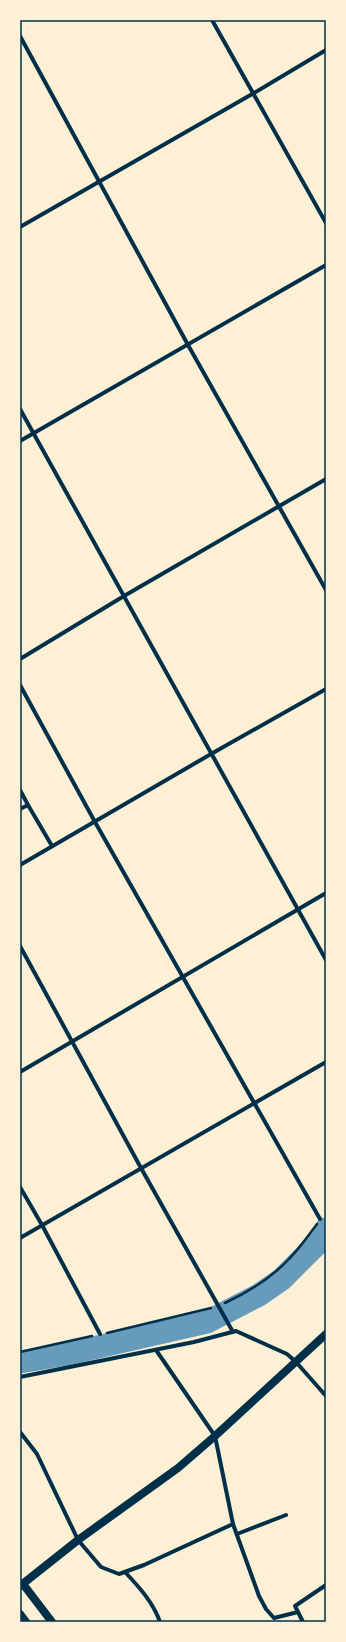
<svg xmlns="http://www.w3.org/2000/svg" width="346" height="1642" font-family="'Varela Round',sans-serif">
  <rect width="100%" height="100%" fill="#fdf0d5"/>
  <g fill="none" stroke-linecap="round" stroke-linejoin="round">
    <path stroke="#669bbc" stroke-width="23" d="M 20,1362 L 67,1354 L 207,1322 L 259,1295 L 282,1279 L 319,1242 L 326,1229"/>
    <g stroke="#003049" stroke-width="2.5">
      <path d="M 225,1303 C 249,1292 271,1278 289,1259 C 300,1248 308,1236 317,1224"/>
      <path d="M 107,1333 L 211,1308"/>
      <path d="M 20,1352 L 92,1336"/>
    </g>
    <g stroke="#003049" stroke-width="4">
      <path d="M 212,20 L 326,223"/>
      <path d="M 20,36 L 188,345 L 326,590"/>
      <path d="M 20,227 L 254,93 L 326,50"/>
      <path d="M 20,409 L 326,960"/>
      <path d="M 20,441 L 326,265"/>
      <path d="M 20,659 L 124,596 L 326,479"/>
      <path d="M 20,685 L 95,822 L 320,1219"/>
      <path d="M 20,790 L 28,805"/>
      <path d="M 20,809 L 28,805 L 52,846"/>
      <path d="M 20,865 L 211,754 L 326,689"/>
      <path d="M 20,946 L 141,1168 L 233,1332"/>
      <path d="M 20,1072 L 326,893"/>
      <path d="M 20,1187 L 42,1225 L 100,1334"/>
      <path d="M 20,1238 L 326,1062"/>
      <path d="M 156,1350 L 215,1436 L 233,1524 L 259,1596 L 266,1609 L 274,1618 L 298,1612"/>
      <path d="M 20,1377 L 194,1342 L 236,1331 L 287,1354 L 296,1362 L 326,1396"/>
      <path d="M 20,1432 L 37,1454 L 78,1540 L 101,1567 L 119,1574 L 144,1565 L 233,1524"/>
      <path d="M 237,1534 L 286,1515"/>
      <path d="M 125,1572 C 139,1587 153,1602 160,1622"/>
      <path d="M 303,1622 L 295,1606 L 326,1585"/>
    </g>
    <g stroke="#003049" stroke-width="8">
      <path d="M 23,1584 L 52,1622"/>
      <path d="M 20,1586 L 78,1540 L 178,1468 L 215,1436 L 326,1334"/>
      <path d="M 20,1614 L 26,1622"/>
    </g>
  </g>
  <rect width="346" height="1642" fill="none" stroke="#fdf0d5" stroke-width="42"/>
  <rect x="21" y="21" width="304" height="1600" fill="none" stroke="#003049" stroke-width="1.5"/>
</svg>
